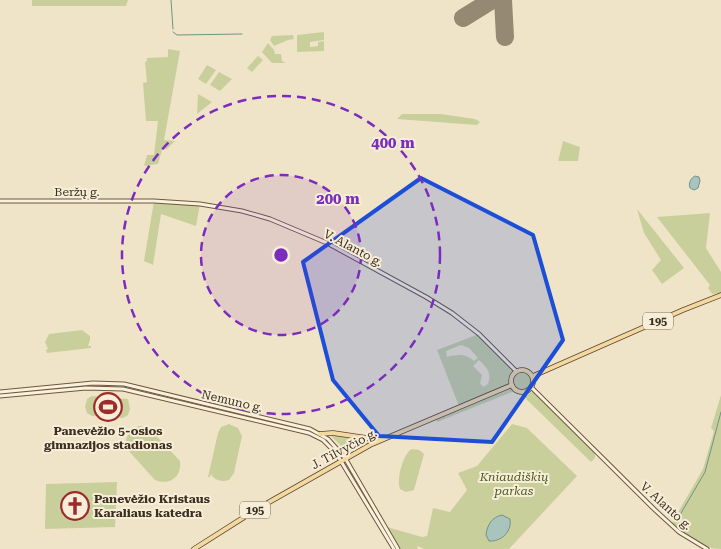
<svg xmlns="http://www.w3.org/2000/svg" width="721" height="549" font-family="'Roboto Serif',serif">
  <rect width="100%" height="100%" fill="#f0e4c8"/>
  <g fill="#c9cf9b" fill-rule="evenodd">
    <path d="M 32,0 L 128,0 L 126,6 L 32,6 Z"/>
    <path d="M 324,32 L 324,40 L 310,42 L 310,47 L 318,46 L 318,42 L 324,41 L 324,51 L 297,52 L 297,35 Z"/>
    <path d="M 293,35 L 294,39 L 288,40 L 274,46 L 270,40 L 272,36 Z"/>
    <path d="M 268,43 L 274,50 L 275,54 L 281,54 L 282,61 L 286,63 L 272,63 L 262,52 Z"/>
    <path d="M 168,49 L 180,51 L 164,140 L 175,141 L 167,149 L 162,150 L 158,164 L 144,166 L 147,155 L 154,155 L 158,121 L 146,121 L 143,83 L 147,82 L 145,62 L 147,61 L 147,58 L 168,57 Z"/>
    <path d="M 258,56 L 263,60 L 252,72 L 247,68 Z"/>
    <path d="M 207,65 L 216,70 L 206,84 L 198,79 Z"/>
    <path d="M 219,72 L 232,79 L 220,91 L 210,85 Z"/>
    <path d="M 198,94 L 212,102 L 197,114 Z"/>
    <path d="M 402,114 L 441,114 L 475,119 L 480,122 L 477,125 L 397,119 Z"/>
    <path d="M 563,141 L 580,147 L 578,161 L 558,161 Z"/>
    <path d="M 154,201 L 200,204 L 196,226 L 161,214 L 153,265 L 144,261 Z"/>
    <path d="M 637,209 L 684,268 L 662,284 L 652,270 L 661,260 L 644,233 Z"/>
    <path d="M 710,213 L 706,248 L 721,272 L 721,293 L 712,294 L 708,288 L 710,285 L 657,217 Z"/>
    <path d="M 82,330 L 90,336 L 90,340 L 88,346 L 91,346 L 91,348 L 47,353 L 46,350 L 48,349 L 45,342 L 49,334 Z"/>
    <path d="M 479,334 C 487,342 512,362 512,372 C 512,376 509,381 508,384 L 459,406 L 437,350 ZM 461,345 L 469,348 L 478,358 L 474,361 C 466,354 458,354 447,357 L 446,351 ZM 479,360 C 487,368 492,372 488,384 L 483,387 L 482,385 L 480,384 L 482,375 L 473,366 Z"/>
    <circle cx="522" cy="380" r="10"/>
    <path d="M 507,389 L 512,389 L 520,393 L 534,392 L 595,453 L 595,458 L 591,462 L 522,395 L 512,392 L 437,422 L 436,418 Z"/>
    <path d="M 721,395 L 721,549 C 703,549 685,535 672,523 L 703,469 L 714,431 L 711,428 Z"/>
    <path d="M 92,396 L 128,399 L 130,409 L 128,415 L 123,418 L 92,416 L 87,413 L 85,407 L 87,399 Z"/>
    <path d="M 229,424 L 238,428 L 242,436 L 234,473 L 229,480 C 222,482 215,481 211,474 L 210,477 L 208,477 L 218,433 L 221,427 Z"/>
    <path d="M 512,424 L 527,428 L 577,476 L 509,549 L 424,549 L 418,546 L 417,549 L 400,549 L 387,527 L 422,537 L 427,536 L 433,508 L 450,512 L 467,490 L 458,473 L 477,466 Z"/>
    <path d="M 139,426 L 149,428 L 180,461 C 182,477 169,486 155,480 L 127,449 C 123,438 129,431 139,426 Z"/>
    <path d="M 330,435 L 341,436 L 370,442 L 347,452 Z"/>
    <path d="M 412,449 L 419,450 L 424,454 L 414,490 L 406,492 L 400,489 C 396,480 403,453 412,449 Z"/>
    <path d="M 117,482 L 115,527 L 45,529 L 46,484 Z"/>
  </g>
  <g fill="#a9c4bc" stroke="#6f938a">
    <path d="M 695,176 L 699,177 L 700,181 L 698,188 L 694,190 L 690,188 C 688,183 691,178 695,176 Z"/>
    <path d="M 502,515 L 510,519 C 512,532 501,542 489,541 L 486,535 C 487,525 492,517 502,515 Z"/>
  </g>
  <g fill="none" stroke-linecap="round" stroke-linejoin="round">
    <g stroke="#6f938a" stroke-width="1">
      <path d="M 171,0 L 173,29"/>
      <path d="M 173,32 L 177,35 L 242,34"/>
      <path d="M 677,520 L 705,472 L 721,412"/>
    </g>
    <g stroke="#968974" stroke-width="18">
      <path d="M 503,0 L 505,37"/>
      <path d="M 463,18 L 492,0"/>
    </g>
    <defs>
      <g id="secondary">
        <path d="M 0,201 L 154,201 L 200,204 L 242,211 L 270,219 L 327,243 L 426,297 L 452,313 L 479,334 L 516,371"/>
        <path d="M 531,387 L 655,510 L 679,532 L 707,549"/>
        <path d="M 0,392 L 93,383 L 124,384 L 310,429 L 328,439 L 345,458 L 398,549"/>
        <path d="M 0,396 L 86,388 L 123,389 L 309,433 L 323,440 L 336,453 L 394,549"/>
      </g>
      <g id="primary">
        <circle cx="522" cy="381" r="11"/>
        <path d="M 533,376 L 683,310 L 721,295"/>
        <path d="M 320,434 L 333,433 L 380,440"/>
        <path d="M 194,549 L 257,509 L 370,445 L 512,385"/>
      </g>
    </defs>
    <use href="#secondary" stroke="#6f573f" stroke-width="5"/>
    <use href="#primary" stroke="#5b4430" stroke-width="5.5"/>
    <use href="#secondary" stroke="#faf1dc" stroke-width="3"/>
    <use href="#primary" stroke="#f3d9a0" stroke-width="4"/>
  </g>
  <path fill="#1d4ed8" fill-opacity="0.2" stroke="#1d4ed8" stroke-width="4" stroke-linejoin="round" d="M 421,178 L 533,235 L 563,340 L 492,442 L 379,436 L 333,380 L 303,262 Z"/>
  <circle cx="281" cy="255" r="80" fill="#7b2cbf" fill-opacity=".12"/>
  <g fill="none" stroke="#7b2cbf" stroke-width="2.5" stroke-dasharray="9 6">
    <circle cx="281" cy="255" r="80"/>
    <circle cx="281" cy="255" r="159"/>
  </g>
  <defs>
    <symbol id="stadium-ring" viewBox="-11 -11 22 22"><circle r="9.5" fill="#f7eed8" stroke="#9e2a2b" stroke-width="1.5"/><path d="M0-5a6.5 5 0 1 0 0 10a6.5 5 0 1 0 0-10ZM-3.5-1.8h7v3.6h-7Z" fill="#9e2a2b"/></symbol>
    <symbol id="church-ring" viewBox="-11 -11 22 22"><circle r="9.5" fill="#f7eed8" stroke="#9e2a2b" stroke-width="1.5"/><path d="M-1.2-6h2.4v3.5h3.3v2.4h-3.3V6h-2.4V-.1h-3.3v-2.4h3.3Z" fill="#9e2a2b"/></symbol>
  </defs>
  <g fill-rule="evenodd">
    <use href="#stadium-ring" x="92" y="391" width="32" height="32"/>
    <use href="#church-ring" x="59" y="490" width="32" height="32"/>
  </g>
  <g text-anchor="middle" stroke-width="4" stroke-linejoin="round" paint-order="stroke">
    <g fill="#f7eed8" stroke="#756857" stroke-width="1">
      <rect x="643" y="312.5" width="30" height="17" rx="4"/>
      <rect x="240" y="501.5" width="30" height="17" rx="4"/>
    </g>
    <g font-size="11" font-weight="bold" fill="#3d2e20">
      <text x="658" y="325">195</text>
      <text x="255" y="514">195</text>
    </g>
    <g font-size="12" fill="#3d2e20" stroke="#f7eed8">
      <text x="77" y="196">Beržų g.</text>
      <text transform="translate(353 248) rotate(28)" y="4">V. Alanto g.</text>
      <text transform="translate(232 401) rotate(13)" y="4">Nemuno g.</text>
      <text transform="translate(344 449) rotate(-28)" y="4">J. Tilvyčio g.</text>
      <text transform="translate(666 506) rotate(42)" y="4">V. Alanto g.</text>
    </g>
    <g font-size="12" font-weight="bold" fill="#3d2e20" stroke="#f7eed8">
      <text x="108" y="435">Panevėžio 5-osios<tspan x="108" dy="14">gimnazijos stadionas</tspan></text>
      <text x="94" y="503" text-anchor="start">Panevėžio Kristaus<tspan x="94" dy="14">Karaliaus katedra</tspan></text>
    </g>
    <g font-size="12" font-style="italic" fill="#4d5a26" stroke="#f7eed8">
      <text x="514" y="481">Kniaudiškių<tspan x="514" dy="14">parkas</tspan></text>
    </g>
  </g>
  <circle cx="281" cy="255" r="8" fill="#7b2cbf" stroke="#f7eed8" stroke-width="2.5"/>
  <g font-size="15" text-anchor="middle" font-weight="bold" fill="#7b2cbf" stroke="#f7eed8" stroke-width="4" stroke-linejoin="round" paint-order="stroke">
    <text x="393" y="148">400 m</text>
    <text x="338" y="204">200 m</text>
  </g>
</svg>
